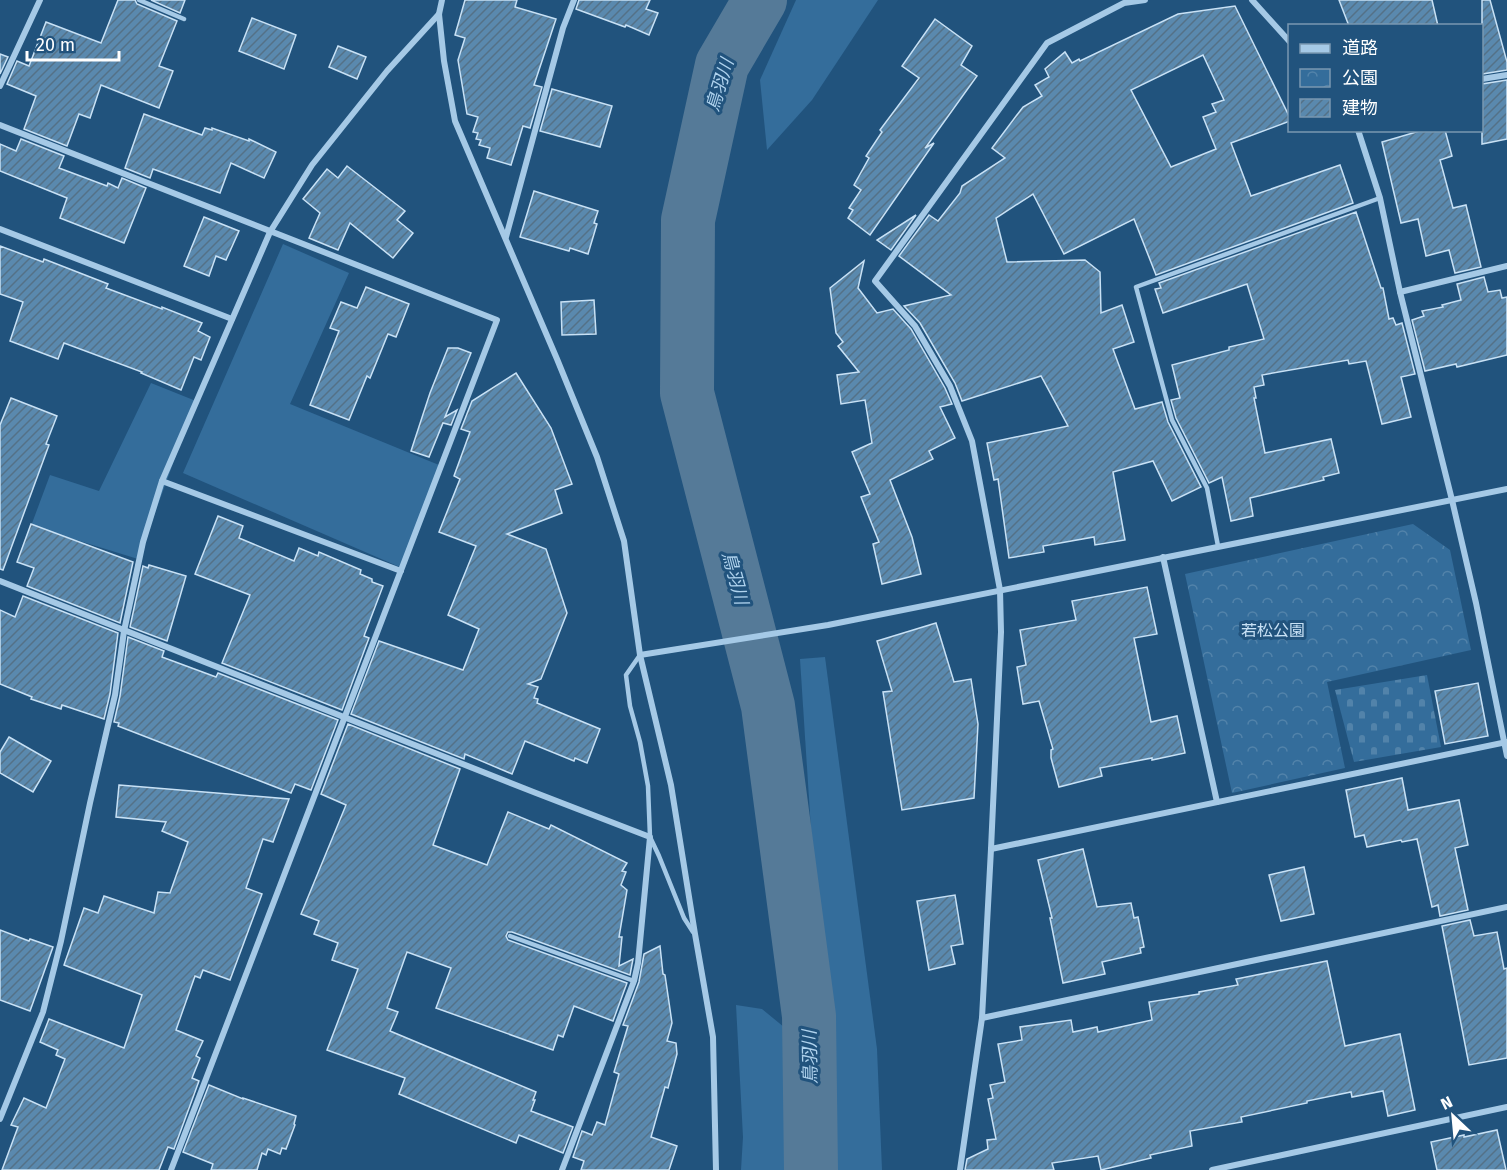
<svg xmlns="http://www.w3.org/2000/svg" width="1507" height="1170" font-family="'Fira Sans','Noto Sans JP',sans-serif">
  <defs>
    <pattern id="cemetery-stones" width="16" height="16" patternUnits="userSpaceOnUse" patternTransform="scale(1.5)"><rect width="16" height="16" fill="#346d9b"/><path d="M2 7V4a2 2 0 0 1 4 0v3zM10 15v-3a2 2 0 0 1 4 0v3z" fill="#5283aa"/></pattern>
    <pattern id="park-crowns" width="20" height="18" patternUnits="userSpaceOnUse" patternTransform="scale(1.5)"><rect width="20" height="18" fill="#346d9b"/><path d="M2 6a3 3 0 1 1 6 0M12 15a3 3 0 1 1 6 0" fill="none" stroke="#5283aa"/></pattern>
    <pattern id="building-hatch" width="6" height="6" patternUnits="userSpaceOnUse" patternTransform="scale(1.5)"><rect width="6" height="6" fill="#5a89ae"/><path d="M-1 1l2-2M0 6l6-6M5 7l2-2" fill="none" stroke="#547187"/></pattern>
  </defs>
  <rect width="100%" height="100%" fill="#21537d"/>
  <g fill="#346d9b">
    <path d="M 796,0 L 878,0 L 812,100 L 767,150 L 760,80 Z"/>
    <path d="M 283,244 L 349,273 L 290,404 L 439,465 L 402,568 L 183,473 Z"/>
    <path d="M 151,383 L 196,401 L 138,559 L 31,526 L 50,475 L 99,491 Z"/>
    <path d="M 825,657 L 877,1049 L 882,1170 L 833,1170 L 800,659 Z"/>
    <path d="M 736,1005 L 762,1009 L 790,1032 L 800,1060 L 796,1170 L 741,1170 L 743,1137 Z"/>
  </g>
  <path fill="url(#cemetery-stones)" d="M 1427,675 L 1441,747 L 1354,762 L 1335,690 Z"/>
  <path fill="url(#park-crowns)" d="M 1413,524 L 1450,550 L 1471,650 L 1327,682 L 1345,768 L 1232,793 L 1185,574 Z"/>
  <g fill="none" stroke-linecap="round" stroke-linejoin="round">
    <path stroke="#557a98" stroke-width="54" d="M 760,0 L 722,65 L 688,220 L 687,393 L 768,706 L 809,1016 L 811,1170"/>
  </g>
  <g fill="url(#building-hatch)" stroke="#c8e1f5" stroke-width="1.5" fill-rule="evenodd">
    <path d="M 118,0 L 135,0 L 137,4 L 177,21 L 159,66 L 173,71 L 159,108 L 101,85 L 90,118 L 79,114 L 67,146 L 24,129 L 36,96 L 7,84 L 17,61 L 29,66 L 46,22 L 101,43 Z"/>
    <path d="M 151,0 L 185,0 L 180,13 Z"/>
    <path d="M 465,0 L 517,0 L 515,7 L 556,19 L 534,85 L 542,87 L 530,128 L 523,126 L 511,165 L 487,158 L 490,148 L 479,145 L 481,140 L 476,139 L 478,133 L 473,132 L 478,117 L 467,114 L 458,60 L 465,38 L 455,35 Z"/>
    <path d="M 579,0 L 650,0 L 646,9 L 658,13 L 649,35 L 626,25 L 625,27 L 576,9 Z"/>
    <path d="M 1339,0 L 1432,0 L 1438,26 L 1349,26 Z"/>
    <path d="M 1482,0 L 1490,0 L 1507,62 L 1507,70 L 1482,74 Z"/>
    <path d="M 1235,6 L 1290,118 L 1290,121 L 1231,143 L 1251,196 L 1340,165 L 1353,203 L 1156,275 L 1134,219 L 1064,254 L 1033,194 L 996,218 L 1007,262 L 1085,260 L 1100,272 L 1101,313 L 1122,305 L 1134,342 L 1113,349 L 1135,409 L 1162,402 L 1168,422 L 1201,487 L 1172,501 L 1153,461 L 1113,472 L 1125,540 L 1095,545 L 1094,537 L 1043,546 L 1044,552 L 1009,558 L 998,479 L 994,480 L 987,443 L 1068,426 L 1041,376 L 962,401 L 955,383 L 920,323 L 904,306 L 951,295 L 899,256 L 929,215 L 938,221 L 960,193 L 962,186 L 1005,158 L 992,148 L 1023,107 L 1042,96 L 1035,85 L 1049,77 L 1045,69 L 1065,52 L 1072,63 L 1079,59 L 1080,61 L 1178,14 ZM 1203,55 L 1224,100 L 1212,104 L 1216,112 L 1203,117 L 1216,149 L 1171,167 L 1131,90 Z"/>
    <path d="M 252,18 L 296,35 L 284,69 L 239,51 Z"/>
    <path d="M 935,19 L 972,46 L 961,65 L 977,76 L 926,147 L 925,148 L 934,143 L 870,235 L 848,218 L 853,210 L 849,208 L 861,190 L 854,185 L 869,158 L 866,156 L 882,132 L 880,130 L 919,78 L 902,66 Z"/>
    <path d="M 338,46 L 366,57 L 357,79 L 329,67 Z"/>
    <path d="M 0,54 L 8,57 L 0,74 Z"/>
    <path d="M 1507,80 L 1507,139 L 1482,144 L 1482,84 Z"/>
    <path d="M 552,89 L 612,106 L 600,147 L 540,131 Z"/>
    <path d="M 144,114 L 202,135 L 205,128 L 212,130 L 212,128 L 249,141 L 249,139 L 276,152 L 264,178 L 231,163 L 220,193 L 153,169 L 150,178 L 125,168 Z"/>
    <path d="M 1423,130 L 1445,130 L 1452,156 L 1440,160 L 1453,208 L 1466,205 L 1481,267 L 1455,273 L 1449,250 L 1426,256 L 1418,219 L 1401,223 L 1382,142 Z"/>
    <path d="M 21,139 L 64,156 L 59,168 L 107,186 L 108,183 L 118,188 L 122,178 L 146,188 L 124,243 L 60,218 L 67,198 L 0,171 L 0,144 L 16,151 Z"/>
    <path d="M 347,166 L 405,211 L 397,220 L 413,233 L 393,258 L 350,223 L 338,250 L 309,238 L 320,213 L 303,199 L 327,169 L 338,178 Z"/>
    <path d="M 534,191 L 598,211 L 594,223 L 597,224 L 588,254 L 570,248 L 569,251 L 520,237 Z"/>
    <path d="M 1356,212 L 1381,288 L 1383,288 L 1389,319 L 1393,318 L 1396,325 L 1402,323 L 1415,374 L 1401,377 L 1411,417 L 1382,424 L 1366,361 L 1349,364 L 1348,360 L 1262,375 L 1264,385 L 1254,387 L 1256,398 L 1254,398 L 1265,453 L 1331,439 L 1339,473 L 1323,477 L 1324,480 L 1250,498 L 1253,516 L 1231,521 L 1222,477 L 1209,483 L 1176,418 L 1171,400 L 1180,398 L 1172,365 L 1229,350 L 1229,347 L 1264,339 L 1247,284 L 1163,313 L 1155,289 L 1161,288 L 1159,283 Z"/>
    <path d="M 916,215 L 891,250 L 877,240 Z"/>
    <path d="M 204,217 L 239,231 L 226,260 L 216,256 L 209,276 L 184,266 Z"/>
    <path d="M 0,246 L 43,262 L 44,259 L 108,284 L 106,288 L 162,309 L 162,307 L 202,323 L 198,331 L 210,337 L 201,360 L 194,357 L 181,390 L 141,373 L 142,372 L 64,343 L 58,359 L 10,341 L 23,302 L 0,294 Z"/>
    <path d="M 864,261 L 858,288 L 877,313 L 893,309 L 911,329 L 945,388 L 952,404 L 940,407 L 955,438 L 929,451 L 933,459 L 890,480 L 912,537 L 921,574 L 882,584 L 873,544 L 879,542 L 861,497 L 870,494 L 852,452 L 872,443 L 865,400 L 841,404 L 837,375 L 859,372 L 838,346 L 843,342 L 836,333 L 830,288 Z"/>
    <path d="M 1484,277 L 1488,292 L 1500,290 L 1502,298 L 1507,297 L 1507,355 L 1457,367 L 1456,364 L 1425,371 L 1412,320 L 1424,316 L 1422,311 L 1443,307 L 1442,305 L 1461,300 L 1457,284 Z"/>
    <path d="M 366,287 L 409,304 L 396,337 L 388,334 L 370,378 L 367,376 L 349,420 L 310,405 L 339,331 L 330,328 L 341,302 L 357,308 Z"/>
    <path d="M 594,300 L 596,334 L 562,335 L 561,302 Z"/>
    <path d="M 448,348 L 458,348 L 471,353 L 445,417 L 457,410 L 451,425 L 443,423 L 429,457 L 411,451 L 430,393 Z"/>
    <path d="M 516,373 L 551,428 L 572,484 L 555,490 L 562,513 L 507,534 L 546,549 L 567,613 L 541,679 L 528,684 L 538,687 L 534,698 L 538,699 L 537,703 L 600,729 L 587,763 L 575,758 L 574,761 L 525,741 L 512,774 L 465,754 L 464,759 L 351,714 L 379,641 L 463,670 L 479,629 L 448,615 L 476,546 L 439,532 L 460,479 L 454,476 L 470,432 L 461,429 L 472,401 Z"/>
    <path d="M 11,398 L 57,416 L 46,444 L 49,445 L 3,570 L 0,569 L 0,425 Z"/>
    <path d="M 218,516 L 243,526 L 239,538 L 294,561 L 299,548 L 318,556 L 319,552 L 361,570 L 360,574 L 372,579 L 372,582 L 383,586 L 364,636 L 369,638 L 342,710 L 222,663 L 250,595 L 195,574 Z"/>
    <path d="M 31,524 L 133,562 L 120,623 L 27,586 L 34,568 L 17,562 Z"/>
    <path d="M 149,565 L 186,576 L 167,641 L 130,627 L 143,566 L 148,568 Z"/>
    <path d="M 1147,587 L 1157,634 L 1134,638 L 1151,722 L 1177,716 L 1185,753 L 1152,760 L 1152,758 L 1100,768 L 1102,776 L 1059,787 L 1051,758 L 1051,750 L 1053,749 L 1039,701 L 1023,704 L 1017,667 L 1026,665 L 1020,630 L 1076,620 L 1072,601 Z"/>
    <path d="M 23,596 L 118,633 L 110,694 L 104,719 L 62,705 L 61,709 L 31,699 L 32,697 L 0,684 L 0,610 L 15,617 Z"/>
    <path d="M 936,623 L 954,682 L 971,679 L 978,724 L 974,798 L 902,810 L 883,692 L 892,691 L 877,641 Z"/>
    <path d="M 128,637 L 164,651 L 162,657 L 216,677 L 218,673 L 338,720 L 311,790 L 295,784 L 291,793 L 118,726 L 119,723 L 114,722 L 120,696 Z"/>
    <path d="M 1478,683 L 1488,736 L 1445,744 L 1435,691 Z"/>
    <path d="M 348,724 L 460,769 L 433,845 L 487,865 L 508,812 L 549,829 L 551,825 L 627,863 L 622,871 L 626,872 L 621,885 L 627,890 L 619,937 L 622,937 L 619,966 L 633,959 L 630,975 L 512,932 L 508,932 L 506,936 L 508,940 L 627,983 L 613,1021 L 574,1006 L 563,1037 L 558,1035 L 553,1050 L 436,1008 L 451,968 L 407,952 L 387,1008 L 398,1012 L 390,1031 L 536,1092 L 533,1100 L 535,1100 L 531,1111 L 573,1127 L 563,1153 L 519,1135 L 516,1143 L 399,1094 L 405,1078 L 327,1050 L 358,969 L 332,960 L 338,943 L 314,934 L 319,921 L 301,914 L 346,805 L 321,794 Z"/>
    <path d="M 9,737 L 51,761 L 33,792 L 0,773 L 0,752 Z"/>
    <path d="M 1402,778 L 1408,810 L 1459,800 L 1468,845 L 1455,848 L 1468,910 L 1440,916 L 1438,905 L 1432,907 L 1417,839 L 1402,842 L 1401,840 L 1367,847 L 1364,835 L 1355,837 L 1346,790 Z"/>
    <path d="M 119,785 L 289,799 L 273,842 L 263,839 L 246,888 L 262,894 L 230,980 L 203,970 L 200,978 L 195,976 L 176,1030 L 203,1041 L 196,1056 L 200,1058 L 192,1078 L 199,1081 L 174,1149 L 168,1147 L 159,1170 L 2,1170 L 18,1127 L 11,1125 L 24,1098 L 46,1108 L 65,1059 L 56,1055 L 58,1050 L 40,1042 L 49,1019 L 124,1048 L 142,995 L 64,965 L 84,908 L 98,913 L 104,896 L 154,913 L 158,892 L 170,893 L 188,842 L 162,831 L 166,822 L 116,817 Z"/>
    <path d="M 1083,849 L 1097,907 L 1131,903 L 1134,918 L 1138,917 L 1144,947 L 1140,948 L 1141,953 L 1102,962 L 1105,974 L 1063,983 L 1050,918 L 1052,918 L 1038,860 Z"/>
    <path d="M 1304,867 L 1314,914 L 1281,921 L 1269,875 Z"/>
    <path d="M 955,895 L 963,944 L 951,946 L 955,964 L 929,970 L 917,901 Z"/>
    <path d="M 1470,920 L 1474,936 L 1497,932 L 1504,969 L 1507,968 L 1507,1058 L 1469,1065 L 1442,926 Z"/>
    <path d="M 0,930 L 29,941 L 30,939 L 53,947 L 30,1011 L 0,1000 Z"/>
    <path d="M 660,946 L 663,974 L 665,975 L 672,1023 L 667,1041 L 676,1043 L 677,1054 L 668,1088 L 665,1087 L 651,1137 L 677,1146 L 669,1170 L 581,1170 L 584,1161 L 573,1157 L 582,1131 L 592,1135 L 597,1122 L 605,1125 L 619,1074 L 614,1072 L 628,1026 L 623,1025 L 639,982 L 644,954 Z"/>
    <path d="M 1327,961 L 1345,1046 L 1400,1034 L 1415,1110 L 1388,1116 L 1383,1091 L 1352,1097 L 1351,1092 L 1307,1101 L 1307,1103 L 1241,1117 L 1242,1122 L 1190,1131 L 1192,1146 L 1150,1155 L 1151,1158 L 1101,1170 L 1098,1156 L 1052,1163 L 1054,1170 L 965,1170 L 967,1159 L 988,1149 L 987,1140 L 996,1139 L 988,1099 L 993,1098 L 990,1085 L 1005,1082 L 998,1044 L 1022,1040 L 1020,1027 L 1071,1020 L 1073,1032 L 1097,1027 L 1098,1032 L 1152,1020 L 1149,1002 L 1199,994 L 1199,992 L 1238,985 L 1236,979 Z"/>
    <path d="M 209,1085 L 243,1099 L 243,1098 L 296,1116 L 294,1124 L 295,1125 L 286,1149 L 282,1148 L 280,1154 L 268,1149 L 266,1155 L 262,1153 L 257,1170 L 211,1170 L 213,1164 L 183,1152 Z"/>
    <path d="M 1497,1130 L 1506,1170 L 1437,1170 L 1431,1142 L 1464,1135 L 1464,1137 Z"/>
  </g>
  <g fill="none" stroke-linecap="round" stroke-linejoin="round">
    <g stroke="#a5c9e6" stroke-width="4.5">
      <path d="M 139,0 L 184,19"/>
      <path d="M 1218,546 L 1207,488 L 1172,420 L 1136,287 L 1380,198"/>
      <path d="M 640,655 L 626,675 L 630,706 L 640,742 L 648,786 L 650,837 L 659,856 L 684,918 L 693,932"/>
      <path d="M 510,936 L 634,981"/>
    </g>
    <g stroke="#a5c9e6" stroke-width="6">
      <path d="M 442,0 L 439,14 L 444,61 L 455,121 L 557,359 L 597,457 L 624,541 L 640,655"/>
      <path d="M 1252,0 L 1290,42"/>
      <path d="M 1482,79 L 1507,75"/>
      <path d="M 0,86 L 40,0"/>
      <path d="M 0,125 L 497,320 L 171,1170"/>
      <path d="M 1358,130 L 1380,198 L 1400,292 L 1452,500 L 1476,603 L 1507,756"/>
      <path d="M 0,229 L 232,319"/>
      <path d="M 506,237 L 563,28 L 574,0"/>
      <path d="M 1400,292 L 1507,266"/>
      <path d="M 162,481 L 401,571"/>
      <path d="M 1163,557 L 1217,802"/>
      <path d="M 0,581 L 536,793 L 650,837 L 638,963 L 634,981 L 562,1170"/>
      <path d="M 991,849 L 1507,742"/>
      <path d="M 982,1018 L 1507,907"/>
      <path d="M 0,1119 L 43,1012 L 61,941 L 90,803 L 115,695 L 124,631 L 143,542 L 162,481 L 270,232 L 312,165 L 387,71 L 439,14"/>
      <path d="M 716,1170 L 713,1037 L 695,934 L 671,785 L 640,655 L 828,625 L 1507,489"/>
      <path d="M 960,1170 L 982,1018 L 991,849 L 1001,632 L 1000,590 L 972,441 L 950,386 L 915,326 L 875,281 L 1047,43 L 1124,3 L 1145,0"/>
      <path d="M 1212,1170 L 1507,1107"/>
    </g>
  </g>
  <g text-anchor="middle" stroke-width="6" stroke-linejoin="round" paint-order="stroke">
    <g font-size="16" fill="#c8e1f5" stroke="#21537d">
      <text x="1273" y="636">若松公園</text>
    </g>
    <g font-size="18" font-style="italic" fill="#b0d3ee" stroke="#21537d">
      <text transform="translate(720 85) rotate(-73)" y="6">鳥羽川</text>
      <text transform="translate(735 578) rotate(75)" y="6">鳥羽川</text>
      <text transform="translate(810 1057) rotate(-91)" y="6">鳥羽川</text>
    </g>
  </g>
  <rect x="1288" y="24" width="195" height="108" fill="#21537d" stroke="#7a98b1" stroke-width="1.5"/>
  <rect x="1300" y="44" width="30" height="9" fill="#a5c9e6" stroke="#7a98b1" stroke-width="1.5"/>
  <text x="1342" y="54" font-size="18" fill="#ffffff">道路</text>
  <rect x="1300" y="69" width="30" height="18" fill="url(#park-crowns)" stroke="#7a98b1" stroke-width="1.5"/>
  <text x="1342" y="84" font-size="18" fill="#ffffff">公園</text>
  <rect x="1300" y="99" width="30" height="18" fill="url(#building-hatch)" stroke="#7a98b1" stroke-width="1.5"/>
  <text x="1342" y="114" font-size="18" fill="#ffffff">建物</text>
  <g transform="translate(1453 1116) rotate(334)" stroke="#21537d" stroke-width="4.5" paint-order="stroke">
  <path d="M0-4.5L10 22L0 15L-10 22Z" fill="#ffffff"/>
  <text y="-9" font-size="16" font-weight="bold" text-anchor="middle" fill="#ffffff">N</text>
  </g>
  <path d="M27 51v9h92v-9" fill="none" stroke="#ffffff" stroke-width="3"/>
  <text x="36" y="51" font-size="18" fill="#ffffff" stroke="#21537d" stroke-width="4.5" paint-order="stroke">20 m</text>
</svg>
